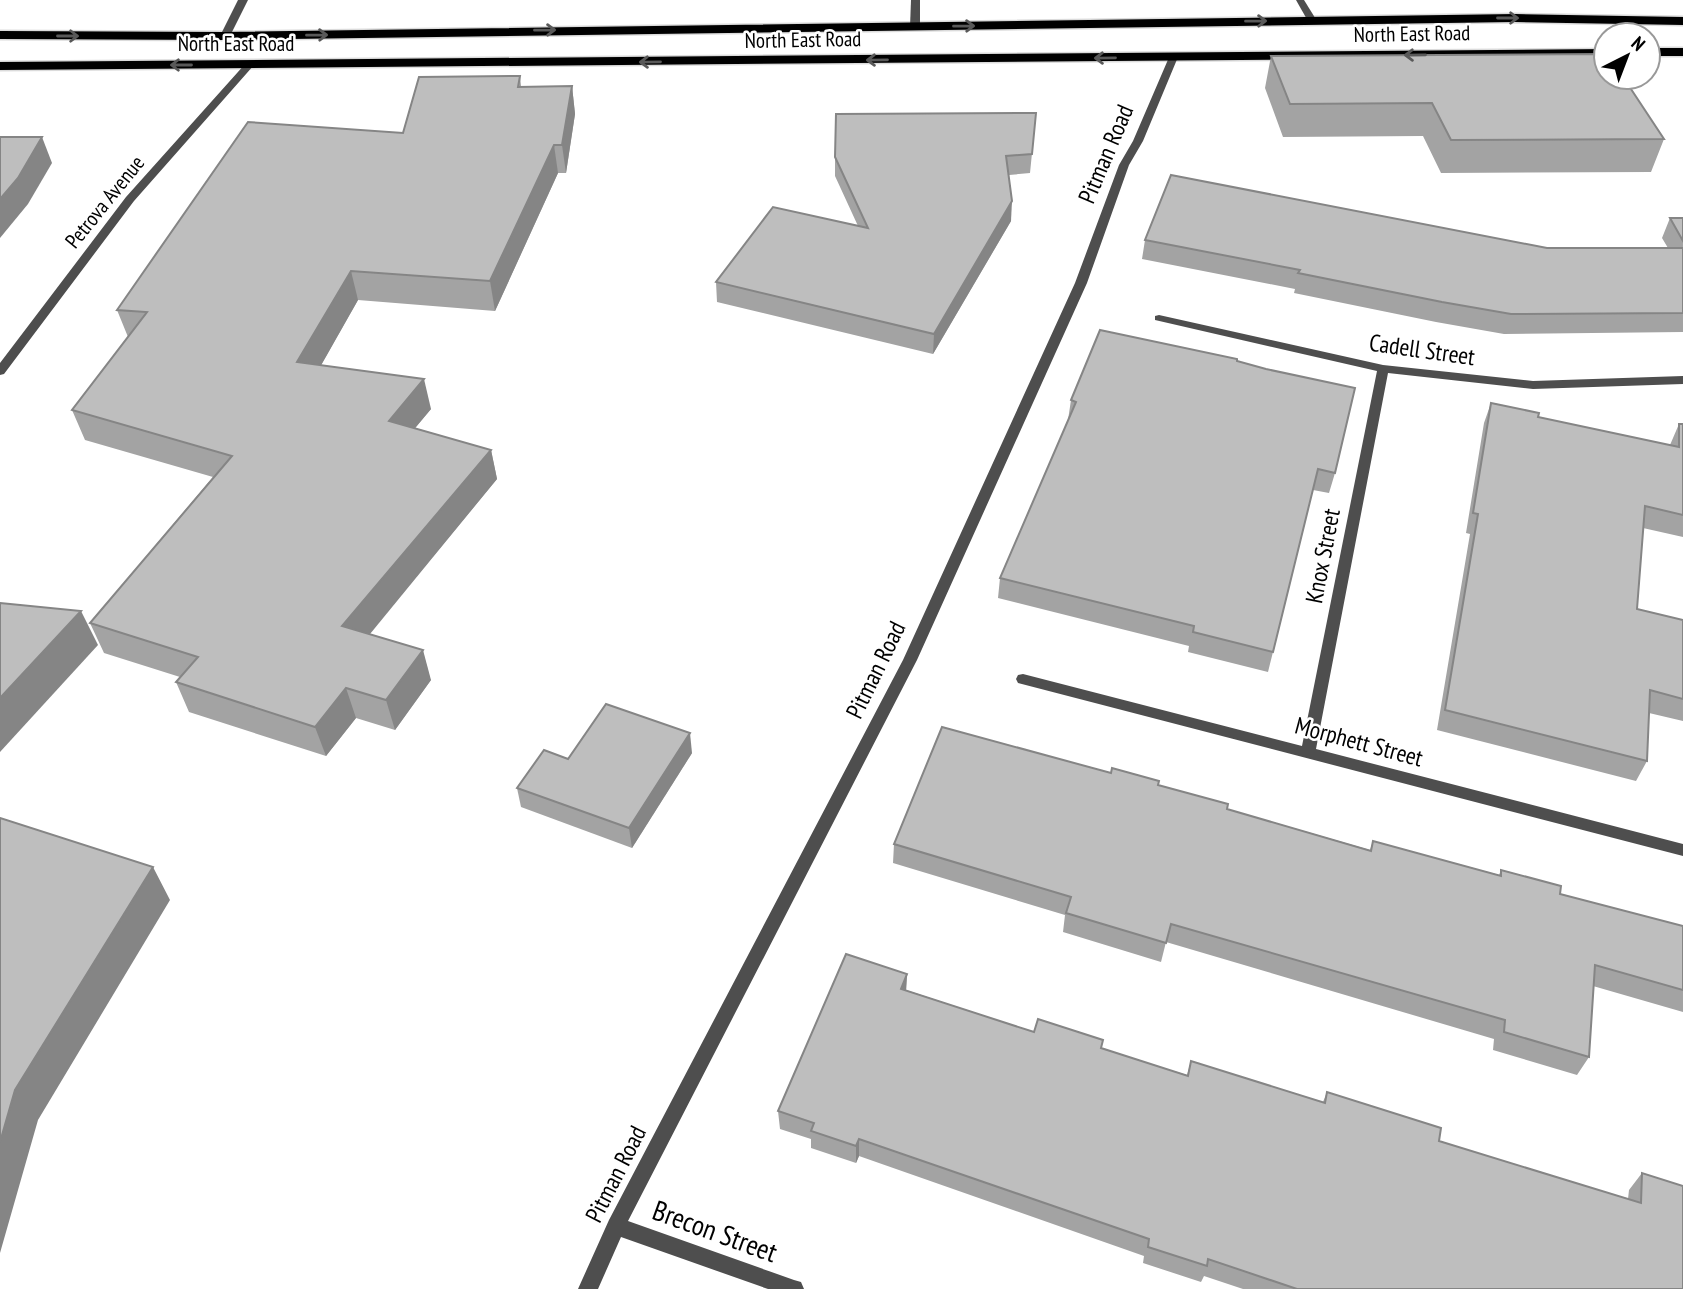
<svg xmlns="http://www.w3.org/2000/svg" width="1683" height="1289" font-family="'PT Sans Narrow',sans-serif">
  <rect width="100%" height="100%" fill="#fff"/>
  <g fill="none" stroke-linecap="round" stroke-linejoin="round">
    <defs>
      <g id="highway">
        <path d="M 1515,14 L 1683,17 L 1683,25 L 1515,22 L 225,40 L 0,39 L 0,31 L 225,32 Z"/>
        <rect x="1648" y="48" width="35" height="8"/>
        <path d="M 1606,49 L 1606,57 L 0,70 L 0,62 Z"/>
      </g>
    </defs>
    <use href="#highway" stroke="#dbdbdb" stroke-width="3"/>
    <path fill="#4e4e4e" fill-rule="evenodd" d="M 1296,0 L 1304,0 L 1317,21 L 1315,23 L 1309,23 Z"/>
    <g fill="#4e4e4e" fill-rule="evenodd">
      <path d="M 238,0 L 248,0 L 230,36 L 222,38 L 220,36 Z"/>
      <path d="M 911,0 L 920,0 L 920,27 L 915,30 L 910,27 Z"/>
      <path d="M 1170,55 L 1178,57 L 1143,141 L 1129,165 L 1087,283 L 917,660 L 628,1221 L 794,1280 L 801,1282 L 804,1289 L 768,1289 L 621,1237 L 598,1289 L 578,1289 L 609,1220 L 903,660 L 1075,283 L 1119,165 L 1133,141 Z"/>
      <path d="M 246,63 L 254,65 L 134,201 L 4,374 L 0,375 L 0,363 L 126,197 Z"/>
      <path d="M 1159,315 L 1383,365 L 1533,381 L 1683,376 L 1683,384 L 1533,389 L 1388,373 L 1316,749 L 1683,844 L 1683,856 L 1018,683 L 1016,679 L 1018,675 L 1023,674 L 1302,746 L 1377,371 L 1155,320 L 1155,316 Z"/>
    </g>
    <use href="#highway" fill="#000" fill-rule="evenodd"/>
  </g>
  <g fill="#a3a3a3">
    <path d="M 1271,56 L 1664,139 L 1651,172 L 1441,173 L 1423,136 L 1283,137 L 1265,88 Z"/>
    <path d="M 520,76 L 521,86 L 572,86 L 575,114 L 566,173 L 558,173 L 495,311 L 358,300 L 321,365 L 431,409 L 415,428 L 491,450 L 497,479 L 369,634 L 431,680 L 395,730 L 356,718 L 326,756 L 189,712 L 176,682 L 180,677 L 104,653 L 90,623 L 213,477 L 85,440 L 72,410 L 128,337 L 117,310 L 403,133 Z"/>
    <path d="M 1036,113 L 1030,173 L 1009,175 L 1011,221 L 933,354 L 717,302 L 716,282 L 858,226 L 835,176 L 835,157 Z"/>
    <path d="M 1670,218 L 1683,218 L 1683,332 L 1504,334 L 1436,322 L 1294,293 L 1295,289 L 1142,259 L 1145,240 L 1547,248 L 1668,248 L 1662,238 Z"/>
    <path d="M 1237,361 L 1335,473 L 1329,493 L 1313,490 L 1268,672 L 1188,652 L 1189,646 L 998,598 L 1000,578 L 1068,420 L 1071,400 Z"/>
    <path d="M 1491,403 L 1538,417 L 1670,445 L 1679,424 L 1683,424 L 1683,537 L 1643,528 L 1637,609 L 1683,620 L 1683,721 L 1649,713 L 1647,761 L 1636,781 L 1437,730 L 1470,534 L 1466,533 L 1484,423 Z"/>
    <path d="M 692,753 L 632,848 L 521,807 L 517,788 L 568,759 Z"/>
    <path d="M 1111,773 L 1159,781 L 1158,785 L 1227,809 L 1370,850 L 1373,841 L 1499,875 L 1501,870 L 1560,894 L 1683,926 L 1683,1012 L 1593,986 L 1589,1057 L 1577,1075 L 1493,1050 L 1494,1039 L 1166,942 L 1161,962 L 1063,932 L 1065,915 L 893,863 L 894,844 Z"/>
    <path d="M 907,974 L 906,990 L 1034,1032 L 1101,1049 L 1187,1075 L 1191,1061 L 1323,1102 L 1327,1092 L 1439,1141 L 1628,1199 L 1629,1190 L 1642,1173 L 1683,1289 L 1243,1289 L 1204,1276 L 1201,1282 L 1143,1263 L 1144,1256 L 859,1156 L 856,1163 L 811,1148 L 811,1139 L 780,1129 L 778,1111 Z"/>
  </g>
  <g fill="#858585">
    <path d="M 572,86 L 575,114 L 566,173 L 562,145 Z"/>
    <path d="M 42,137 L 52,163 L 28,204 L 0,238 L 0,199 Z"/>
    <path d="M 554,145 L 558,173 L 495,311 L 490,281 Z"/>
    <path d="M 1012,201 L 1011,221 L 933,354 L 934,334 Z"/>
    <path d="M 351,271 L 358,300 L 306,392 L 297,362 Z"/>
    <path d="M 424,379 L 431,409 L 396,451 L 389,421 Z"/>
    <path d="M 491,450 L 497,479 L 352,656 L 342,626 Z"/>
    <path d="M 81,611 L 98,645 L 0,752 L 0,698 Z"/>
    <path d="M 423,650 L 431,680 L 395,730 L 386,700 Z"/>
    <path d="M 346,688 L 356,718 L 326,756 L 315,727 Z"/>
    <path d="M 690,733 L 692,753 L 632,848 L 629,828 Z"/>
    <path d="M 153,867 L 170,900 L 38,1120 L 0,1253 L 0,1142 L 15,1090 Z"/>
    <path d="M 907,974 L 906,992 L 901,989 Z"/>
    <path d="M 859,1139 L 859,1156 L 856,1163 L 856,1146 Z"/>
  </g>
  <g fill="#bebebe" stroke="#858585" stroke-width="2">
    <path d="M 1606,54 L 1606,77 L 1623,77 L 1664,139 L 1451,140 L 1432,103 L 1290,104 L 1271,56 Z"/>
    <path d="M 520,76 L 518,87 L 572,86 L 562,145 L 554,145 L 490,281 L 351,271 L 297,362 L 424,379 L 389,421 L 491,450 L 342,626 L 423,650 L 386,700 L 346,688 L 315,727 L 176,682 L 198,657 L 90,623 L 232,456 L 72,410 L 147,312 L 117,310 L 248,122 L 403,133 L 419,77 Z"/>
    <path d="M 1036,113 L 1032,154 L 1006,156 L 1012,201 L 934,334 L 716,282 L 773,207 L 868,228 L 835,157 L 836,114 Z"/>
    <path d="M 0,137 L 42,137 L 18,178 L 0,199 Z"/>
    <path d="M 1171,175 L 1547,248 L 1683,248 L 1683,313 L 1511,314 L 1442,302 L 1298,273 L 1300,270 L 1145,240 Z"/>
    <path d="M 1670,218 L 1683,218 L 1683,241 Z"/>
    <path d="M 1100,330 L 1237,359 L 1237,361 L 1266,369 L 1355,388 L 1335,473 L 1318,469 L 1273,652 L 1193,632 L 1194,626 L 1000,578 L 1076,402 L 1071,400 Z"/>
    <path d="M 1491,403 L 1539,413 L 1538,417 L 1679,447 L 1679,424 L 1683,424 L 1683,515 L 1645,506 L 1637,609 L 1683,620 L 1683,699 L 1650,690 L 1647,761 L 1445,710 L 1478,514 L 1473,513 Z"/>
    <path d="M 0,603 L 81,611 L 0,698 Z"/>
    <path d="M 606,704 L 690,733 L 629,828 L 517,788 L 544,750 L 568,759 Z"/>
    <path d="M 942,727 L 1111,773 L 1112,768 L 1159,781 L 1158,785 L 1228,804 L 1227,809 L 1371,851 L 1373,841 L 1501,876 L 1501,870 L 1561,886 L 1560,894 L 1683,926 L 1683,990 L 1595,965 L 1589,1057 L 1504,1032 L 1505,1020 L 1171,924 L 1166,943 L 1066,913 L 1071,897 L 894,844 Z"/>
    <path d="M 0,818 L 153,867 L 15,1090 L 0,1142 Z"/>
    <path d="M 846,954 L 907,974 L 901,989 L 1034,1032 L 1038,1019 L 1103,1040 L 1101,1048 L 1188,1076 L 1191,1061 L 1325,1103 L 1327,1092 L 1441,1128 L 1439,1141 L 1641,1203 L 1642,1173 L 1683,1186 L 1683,1289 L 1297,1289 L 1208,1259 L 1207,1266 L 1148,1247 L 1149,1239 L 859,1139 L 856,1146 L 811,1131 L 814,1123 L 778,1111 Z"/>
  </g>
  <defs><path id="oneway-shaft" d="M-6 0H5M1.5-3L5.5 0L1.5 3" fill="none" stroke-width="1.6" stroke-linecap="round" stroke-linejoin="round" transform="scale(1.75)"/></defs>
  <g stroke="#595959">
    <use href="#oneway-shaft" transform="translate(1508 18)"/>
    <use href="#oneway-shaft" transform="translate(1256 21) rotate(-1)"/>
    <use href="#oneway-shaft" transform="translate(964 26) rotate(-1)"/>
    <use href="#oneway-shaft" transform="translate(545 30) rotate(-1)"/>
    <use href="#oneway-shaft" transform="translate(317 35) rotate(-1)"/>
    <use href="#oneway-shaft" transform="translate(68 36)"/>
    <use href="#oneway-shaft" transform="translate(1415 55) rotate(179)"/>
    <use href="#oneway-shaft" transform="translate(1105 58) rotate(179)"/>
    <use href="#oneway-shaft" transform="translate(877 60) rotate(179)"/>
    <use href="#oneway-shaft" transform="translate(650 62) rotate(179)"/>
    <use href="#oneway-shaft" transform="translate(181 65) rotate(180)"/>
  </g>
  <g text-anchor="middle" stroke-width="5" stroke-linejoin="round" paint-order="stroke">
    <g font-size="21" fill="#000" stroke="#fff">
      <text transform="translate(1412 34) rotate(-1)" y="7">North East Road</text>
      <text transform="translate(803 40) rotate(-1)" y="7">North East Road</text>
      <text x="236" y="51">North East Road</text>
      <text transform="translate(105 202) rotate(-51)" y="7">Petrova Avenue</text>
    </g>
    <g font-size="24" fill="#000" stroke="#fff">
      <text transform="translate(1106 154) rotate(-67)" y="8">Pitman Road</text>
      <text transform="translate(1422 350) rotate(8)" y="8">Cadell Street</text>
      <text transform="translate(1323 556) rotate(-79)" y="8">Knox Street</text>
      <text transform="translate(876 670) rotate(-64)" y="8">Pitman Road</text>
      <text transform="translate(1359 742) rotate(15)" y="8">Morphett Street</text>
      <text transform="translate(616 1174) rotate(-63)" y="8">Pitman Road</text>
    </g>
    <g font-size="28" fill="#000" stroke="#fff">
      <text transform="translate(715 1231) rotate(20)" y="10">Brecon Street</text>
    </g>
  </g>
  <g transform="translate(1627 56) rotate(42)"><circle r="33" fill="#ffffff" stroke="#999999" stroke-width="2"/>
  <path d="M0-5L12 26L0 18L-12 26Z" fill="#000000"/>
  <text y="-10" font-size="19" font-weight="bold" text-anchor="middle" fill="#000000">N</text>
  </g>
</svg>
